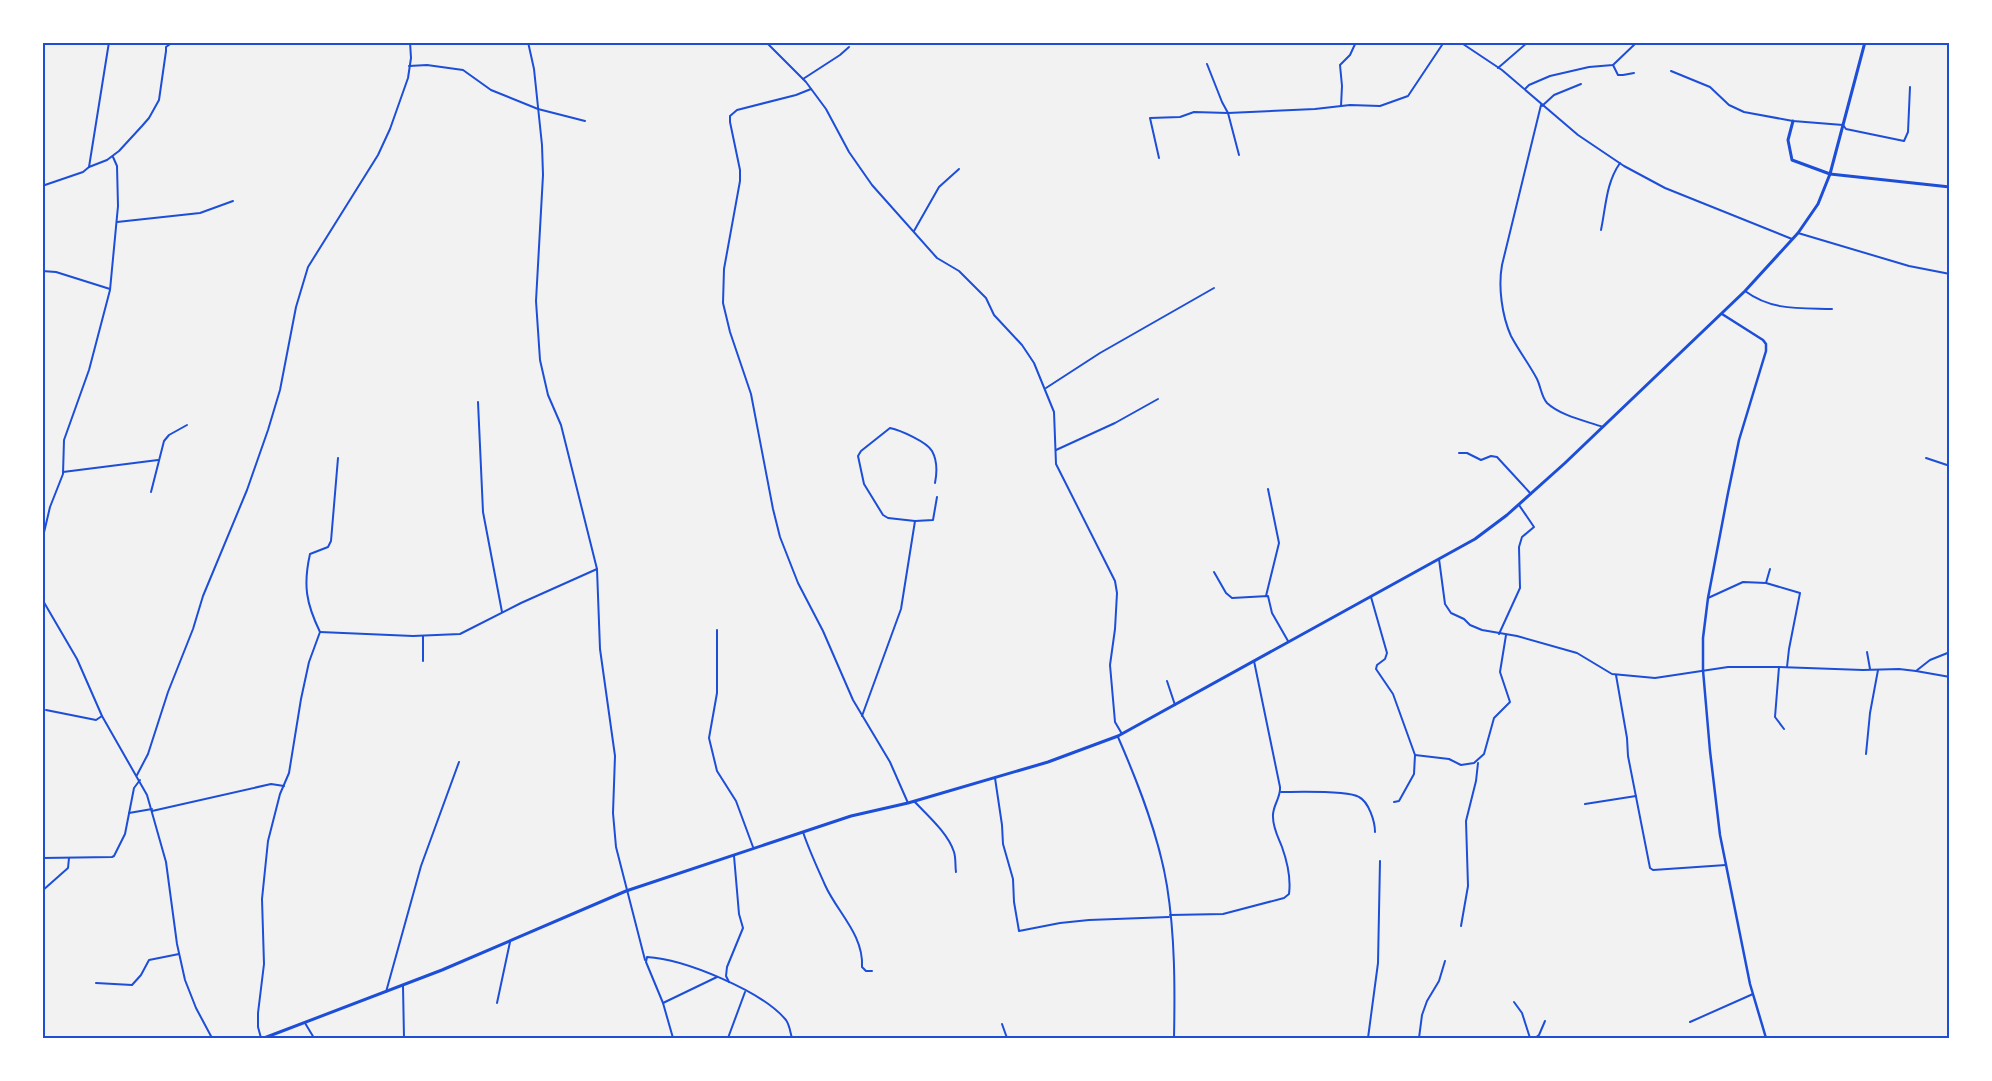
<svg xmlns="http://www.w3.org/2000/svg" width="1992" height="1081" font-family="'Work Sans',sans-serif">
  <rect width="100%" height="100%" fill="#f2f2f2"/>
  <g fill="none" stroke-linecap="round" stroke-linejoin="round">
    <g stroke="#1d4ed8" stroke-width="2">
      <path d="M 528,42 L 534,69 L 542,145 L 543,175 L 536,301 L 540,360 L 548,395 L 561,425 L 597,569 L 600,649 L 615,756 L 613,813 L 616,847 L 645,960"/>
      <path d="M 766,42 L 806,82 L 826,109 L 849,152 L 872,185 L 937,258 L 959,271 L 986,298 L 994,315 L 1022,345 L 1034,363 L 1054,412 L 1056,464 L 1115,581 L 1117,593 L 1115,629 L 1110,665 L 1115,722 L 1122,734"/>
      <path d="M 1460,42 L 1502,70 L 1578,135 L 1624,166 L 1665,188 L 1792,239"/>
      <path d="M 1207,64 L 1222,102 L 1228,113 L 1315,109 L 1350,105 L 1380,106 L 1408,96 L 1444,42"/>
      <path d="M 1613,65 L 1618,75 L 1623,75 L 1634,73"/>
      <path d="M 409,66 L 427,65 L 463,70 L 491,90 L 538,109 L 585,121"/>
      <path d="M 1498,68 L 1528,42"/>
      <path d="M 1671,71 L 1710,87 L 1729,105 L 1744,112 L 1793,121 L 1843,125 L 1846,129 L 1904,141 L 1908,132 L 1910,87"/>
      <path d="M 803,79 L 840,55 L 849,47"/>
      <path d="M 811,89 L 796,95 L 737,110 L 730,116 L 730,122 L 740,170 L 740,181 L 724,269 L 723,303 L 730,332 L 751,394 L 773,509 L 780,537 L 798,583 L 823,631 L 853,700 L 890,762 L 908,803"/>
      <path d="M 1525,89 L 1529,85 L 1550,76 L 1589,67 L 1613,65 L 1637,42"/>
      <path d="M 1541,105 L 1502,265 C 1498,287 1502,316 1511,336 C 1519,351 1529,364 1537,379 C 1541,387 1541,396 1547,403 C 1561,416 1586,421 1603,427"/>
      <path d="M 1341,106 L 1342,86 L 1340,65 L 1350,55 L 1356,42"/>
      <path d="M 1542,106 L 1554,95 L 1581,84"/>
      <path d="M 1159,158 L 1150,118 L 1180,117 L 1194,112 L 1228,113 L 1239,155"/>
      <path d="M 89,167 L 109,42"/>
      <path d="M 42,186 L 83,172 L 89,167 L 107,160 L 119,151 L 142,126 L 149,118 L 159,100 L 166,51 L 166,47 L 173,42"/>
      <path d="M 117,222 L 200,213 L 233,201"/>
      <path d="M 1601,230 C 1606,206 1606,183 1620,163"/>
      <path d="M 914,231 L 939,187 L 959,169"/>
      <path d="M 1798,233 L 1909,266 L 1950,274"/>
      <path d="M 42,271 L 56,272 L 110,289"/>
      <path d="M 1745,291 C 1772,311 1800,308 1832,309"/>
      <path d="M 1046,388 L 1100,353 L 1214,288"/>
      <path d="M 478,402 L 483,512 L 502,612"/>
      <path d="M 1056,450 L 1115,423 L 1158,399"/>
      <path d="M 1459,453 L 1467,453 L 1481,460 L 1491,456 L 1497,457 L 1531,494"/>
      <path d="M 1926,458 L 1950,466"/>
      <path d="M 63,472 L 158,460"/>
      <path d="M 151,492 L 164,441 L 169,435 L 187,425"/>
      <path d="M 915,521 L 888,518 L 883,515 L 864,484 L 858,456 L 861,451 L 890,428 C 900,430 927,442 932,451 C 937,460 937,473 935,483"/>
      <path d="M 42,541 L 50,507 L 63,474 L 64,440 L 89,370 L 110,290 L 118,206 L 117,166 L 113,157"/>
      <path d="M 1439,559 L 1445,604 L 1451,613 L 1464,619 L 1470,625 L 1482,630 L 1517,636 L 1577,653 L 1612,674 L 1655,678 L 1728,667 L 1779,667 L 1863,670 L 1899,669 L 1916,671 L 1950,677"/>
      <path d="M 1214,572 L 1226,593 L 1232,598 L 1268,596 L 1272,613 L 1288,641"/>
      <path d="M 1766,583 L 1800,593 L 1789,649 L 1787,667"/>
      <path d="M 1266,596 L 1279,543 L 1268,489"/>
      <path d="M 1371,597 L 1387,653 L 1385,659 L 1377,665 L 1376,669 L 1393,694 L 1415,755 L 1414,774 L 1399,801 L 1394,802"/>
      <path d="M 1708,598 L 1743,582 L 1766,583 L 1770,569"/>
      <path d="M 42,599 L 77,659 L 102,716 L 147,795 L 166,862 L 177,944 L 185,980 L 196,1008 L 212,1038"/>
      <path d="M 717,630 L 717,693 L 709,738 L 717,771 L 736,801 L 753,847"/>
      <path d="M 320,632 L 413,636 L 460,634 L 521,603 L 597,569"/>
      <path d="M 1499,634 L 1520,588 L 1519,547 L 1522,537 L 1534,527 L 1519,505"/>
      <path d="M 1867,652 L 1870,669"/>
      <path d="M 423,661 L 423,636"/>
      <path d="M 1779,667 L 1775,717 L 1784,729"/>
      <path d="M 1916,671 L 1930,660 L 1950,652"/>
      <path d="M 1616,675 L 1627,738 L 1628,756 L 1650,868 L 1653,870 L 1726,865"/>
      <path d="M 1167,681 L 1175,705"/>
      <path d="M 46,710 L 96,720 L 102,716"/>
      <path d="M 862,716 L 901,609 L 915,521 L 933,520 L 937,497"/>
      <path d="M 1118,737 C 1138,783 1159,836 1167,886 C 1175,936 1175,988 1174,1038"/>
      <path d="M 1866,754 L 1870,713 L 1878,670"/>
      <path d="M 1415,755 L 1449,759 L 1461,765 L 1474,763 L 1484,754 L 1494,718 L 1510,702 L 1500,672 L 1506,635"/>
      <path d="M 137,775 L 148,754 L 168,692 L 193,629 L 203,596 L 247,490 L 268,430 L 280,390 L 296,307 L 308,267 L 378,155 L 390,129 L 408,78 L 411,58 L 410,42"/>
      <path d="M 995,778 L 1002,825 L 1003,844 L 1013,879 L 1014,902 L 1019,931 L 1060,923 L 1089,920 L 1169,917"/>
      <path d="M 1281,792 C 1297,792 1347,790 1359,797 C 1369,802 1375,822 1375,832"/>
      <path d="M 914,801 C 927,815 948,833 954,852 C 956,858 955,865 956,872"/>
      <path d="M 1585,804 L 1636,796"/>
      <path d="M 152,811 L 271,784 L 284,786"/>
      <path d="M 129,813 L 152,809"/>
      <path d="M 803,832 C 809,850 817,867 825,885 C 837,912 864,935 862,967 L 866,971 L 872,971"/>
      <path d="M 42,858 L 112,857 L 114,856 L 125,834 L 134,788 L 140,780"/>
      <path d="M 42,891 L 68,868 L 69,858"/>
      <path d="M 1170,915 L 1223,914 L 1284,898 L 1289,894 C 1291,879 1287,861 1282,847 C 1278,837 1273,828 1273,817 C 1272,806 1281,798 1280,787 L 1254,661"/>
      <path d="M 1461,926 L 1468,886 L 1466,821 L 1476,781 L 1478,763"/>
      <path d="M 729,982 L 726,976 L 727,967 L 743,928 L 739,914 L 734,856"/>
      <path d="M 96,983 L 132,985 L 141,975 L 149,960 L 179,954"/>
      <path d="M 403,986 L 404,1038"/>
      <path d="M 386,992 L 421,866 L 459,762"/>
      <path d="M 1514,1002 L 1522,1013 L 1530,1038"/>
      <path d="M 497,1003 L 510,942"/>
      <path d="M 663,1003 L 717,977"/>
      <path d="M 1690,1022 L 1753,994"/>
      <path d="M 305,1023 L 314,1038"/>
      <path d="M 1002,1024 L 1007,1038"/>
      <path d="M 261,1038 L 258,1027 L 258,1013 L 264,964 L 262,899 L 268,841 L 280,794 L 289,773 L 301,699 L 309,662 L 320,632 C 306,603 303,585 310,554 L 328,547 L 331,541 L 338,458"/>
      <path d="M 673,1038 L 663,1003 L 646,962 L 647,957 C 684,959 762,991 786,1020 C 790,1026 790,1032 792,1038"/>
      <path d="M 728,1038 L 745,992"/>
      <path d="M 1368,1038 L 1378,963 L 1380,861"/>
      <path d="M 1419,1038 L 1422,1015 L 1427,1001 L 1439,981 L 1445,961"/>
      <path d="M 1535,1038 L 1539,1035 L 1545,1021"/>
    </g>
    <path stroke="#1d4ed8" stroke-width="2.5" d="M 1722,314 L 1763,340 L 1766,344 L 1766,351 L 1739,440 L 1728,493 L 1708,598 L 1703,638 L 1703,670 L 1710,751 L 1720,835 L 1750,984 L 1766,1038"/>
    <g stroke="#1d4ed8" stroke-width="3">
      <path d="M 1793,121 L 1788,140 L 1792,160 L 1830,174 L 1950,187"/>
      <path d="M 264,1038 L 442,970 L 626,891 L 851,816 L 908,803 L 1048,762 L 1118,736 L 1475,539 L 1507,515 L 1565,463 L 1745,291 L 1798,233 L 1818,204 L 1830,174 L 1865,42"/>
    </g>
  </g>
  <rect width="1992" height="1081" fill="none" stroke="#ffffff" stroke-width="88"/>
  <rect x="44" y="44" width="1904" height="993" fill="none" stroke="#1d4ed8" stroke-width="2"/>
</svg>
